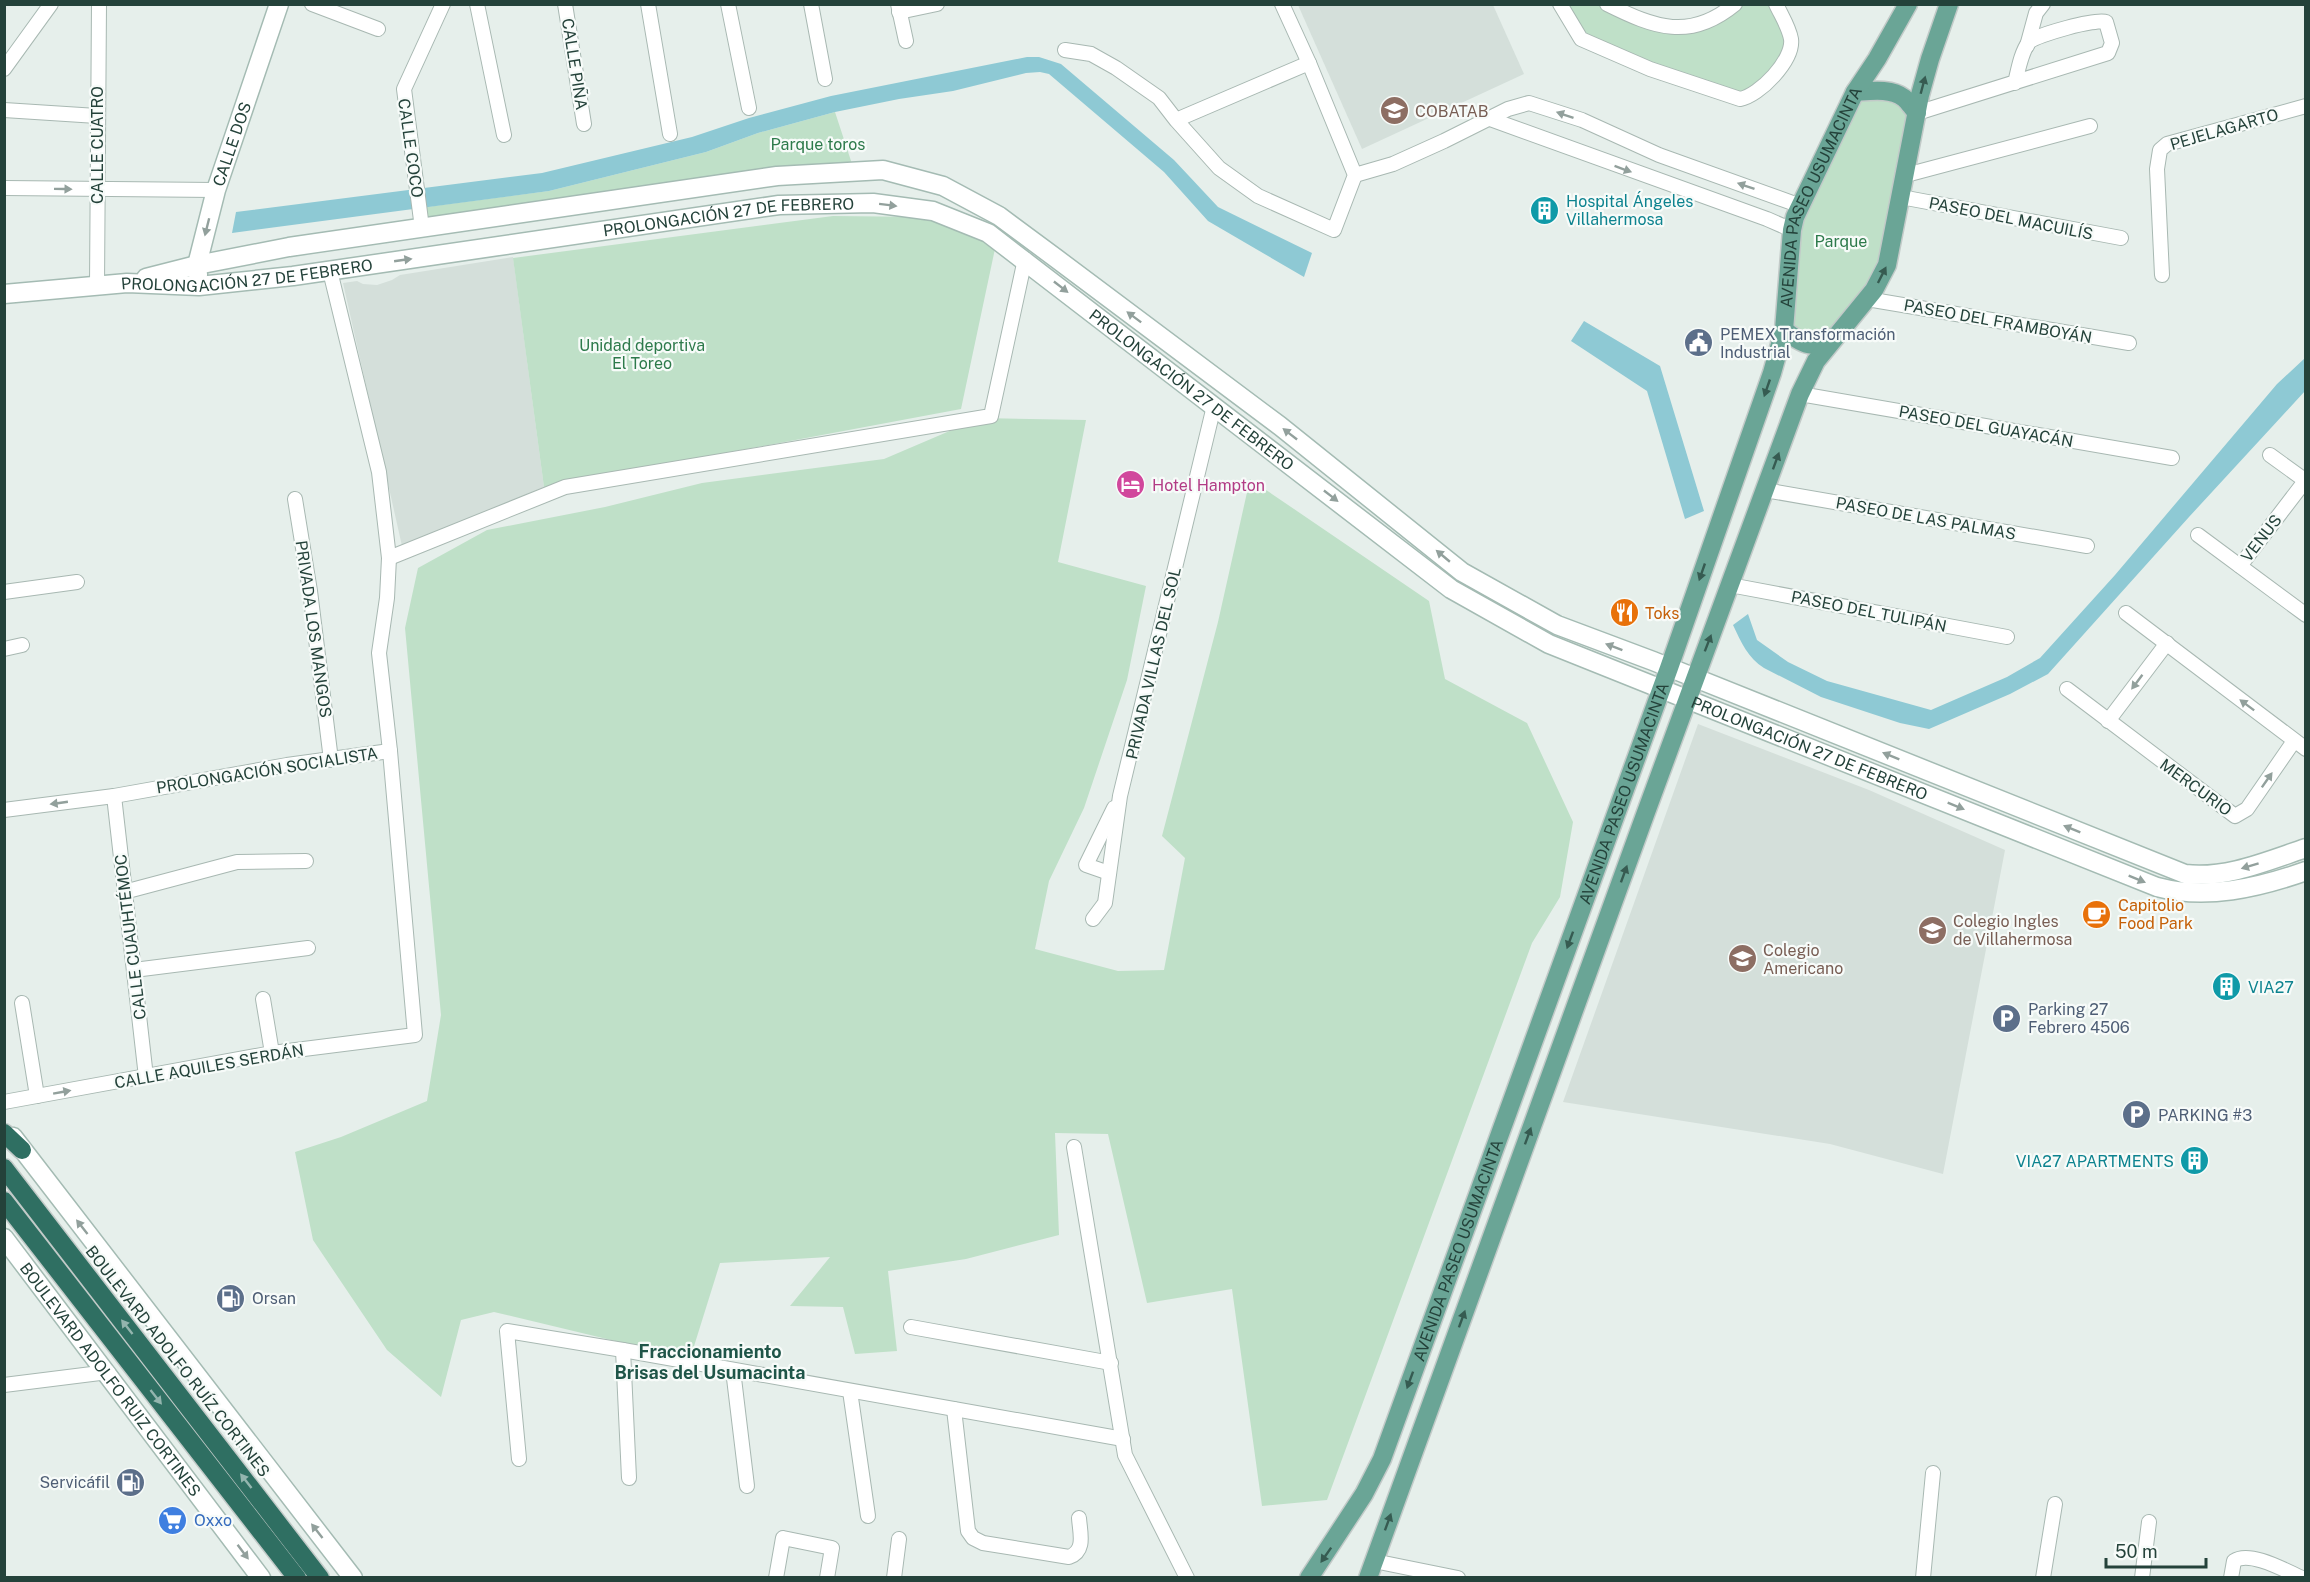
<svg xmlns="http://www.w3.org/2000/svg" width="2310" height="1582" font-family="'Public Sans',sans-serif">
  <rect width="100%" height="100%" fill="#e6efeb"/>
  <g fill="#d4dfda">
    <path d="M 1298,5 L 1493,5 L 1524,74 L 1362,149 Z"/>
    <path d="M 513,257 L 544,487 L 402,546 L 343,283 L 357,281 L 363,284 L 377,285 L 392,280 L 400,275 Z"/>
    <path d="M 1698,724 L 1869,790 L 2005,850 L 1943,1174 L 1830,1144 L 1563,1102 Z"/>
  </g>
  <g fill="#bfe0c8">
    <path d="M 1560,5 L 1607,5 L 1687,29 L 1735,5 L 1776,5 L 1789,55 L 1750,98 L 1581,39 Z"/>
    <path d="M 1855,92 L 1909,104 L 1889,259 L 1829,339 L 1784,330 L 1792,230 Z"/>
    <path d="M 835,112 L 853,167 L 422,228 L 419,208 L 549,191 L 706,152 L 758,133 Z"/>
    <path d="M 833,216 L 928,217 L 996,244 L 961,409 L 544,487 L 513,258 Z"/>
    <path d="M 980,418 L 1086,420 L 1058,562 L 1146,586 L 1127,680 L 1084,808 L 1049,881 L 1035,949 L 1118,971 L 1164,970 L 1185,858 L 1162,836 L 1218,622 L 1250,479 L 1429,601 L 1445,679 L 1527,723 L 1573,822 L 1560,897 L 1532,943 L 1327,1500 L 1262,1506 L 1232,1289 L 1147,1303 L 1108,1134 L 1055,1133 L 1059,1235 L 966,1259 L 888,1271 L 897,1351 L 855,1354 L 843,1307 L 790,1306 L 830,1257 L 720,1263 L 690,1359 L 494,1312 L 461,1320 L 441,1397 L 387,1350 L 313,1240 L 295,1152 L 341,1137 L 427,1101 L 441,1015 L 405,628 L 418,568 L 487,530 L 605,507 L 702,483 L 884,459 Z"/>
  </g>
  <g fill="#8ec9d4">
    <path d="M 1027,57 L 1039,57 L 1061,64 L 1174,160 L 1218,207 L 1312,253 L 1304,277 L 1208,221 L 1164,172 L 1049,74 L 1040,72 L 1026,73 L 953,91 L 899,99 L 835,112 L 758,133 L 706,152 L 549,191 L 232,233 L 236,212 L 542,173 L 692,137 L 749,118 L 831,96 Z"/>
    <path d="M 1584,321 L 1660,366 L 1704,511 L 1685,519 L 1647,391 L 1571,341 Z"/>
    <path d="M 2305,358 L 2305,391 L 2189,517 L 2048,674 L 2010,694 L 1929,729 L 1900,723 L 1821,697 L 1764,668 C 1748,658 1741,642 1733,625 L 1748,614 L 1757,640 L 1788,662 L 1827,681 L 1931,710 L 2007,677 L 2040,658 L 2115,575 L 2277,384 Z"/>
  </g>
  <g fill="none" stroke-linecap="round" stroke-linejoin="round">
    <defs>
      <g id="street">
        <path d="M 312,4 L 378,29"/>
        <path d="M 477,4 L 504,135"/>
        <path d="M 565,4 L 584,124"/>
        <path d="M 648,4 L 670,134"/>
        <path d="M 728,4 L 749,108"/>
        <path d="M 811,4 L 825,79"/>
        <path d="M 898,4 L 906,41"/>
        <path d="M 1282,4 L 1309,63"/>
        <path d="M 1560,4 L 1581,39 L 1650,69 L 1740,99 C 1759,96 1794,60 1791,39 C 1789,27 1781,15 1776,4"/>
        <path d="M 1607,4 C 1655,28 1690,41 1735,4"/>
        <path d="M 899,12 L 937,4"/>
        <path d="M 2027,46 L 2036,13 L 2043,4"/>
        <path d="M 1065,50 L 1091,54 L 1116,68 L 1159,98 L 1176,120 L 1219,168 L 1258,196 L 1334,230 L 1355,175 L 1309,63 L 1176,120"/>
        <path d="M 4,69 L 51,4"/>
        <path d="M 4,110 L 97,116"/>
        <path d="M 1917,113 L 2108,53 L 2112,43 L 2106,22 C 2097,18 2036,35 2029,42 C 2021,52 2018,71 2015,83"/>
        <path d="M 1490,119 L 1767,219 L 1792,230"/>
        <path d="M 1355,175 L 1393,164 L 1444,141 L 1508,109 L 1529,103 L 1582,120 L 1659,155 L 1801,206"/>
        <path d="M 1906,175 L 2090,126"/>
        <path d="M 4,188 L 216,190"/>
        <path d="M 1901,197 L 2121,238"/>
        <path d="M 422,228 L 404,89 L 443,4"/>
        <path d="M 2162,275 L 2157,169 L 2160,150 L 2167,144 L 2306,106"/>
        <path d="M 97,286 L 99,4"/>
        <path d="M 1867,299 L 2129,343"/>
        <path d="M 1800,394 L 2172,458"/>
        <path d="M 2270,455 L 2306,481"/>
        <path d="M 1765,490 L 2087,546"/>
        <path d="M 295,499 L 310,591 L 331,760"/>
        <path d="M 2198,535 L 2306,615"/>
        <path d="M 389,558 L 565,487 L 991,416 L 1025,259"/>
        <path d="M 2240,566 L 2305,481"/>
        <path d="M 1730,585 L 2007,637"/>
        <path d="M 4,592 L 77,582"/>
        <path d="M 2126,613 L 2306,749"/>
        <path d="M 4,649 L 22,645"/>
        <path d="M 2067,689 L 2235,816 L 2247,809 L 2294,741"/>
        <path d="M 2108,721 L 2167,643"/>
        <path d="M 114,796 L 146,1077"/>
        <path d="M 4,810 L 114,796 L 287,765 L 390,751"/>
        <path d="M 1109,873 L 1086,865 L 1114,808"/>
        <path d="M 124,892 L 237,862 L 306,861"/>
        <path d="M 1093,919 L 1105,903 L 1120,796 L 1214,406"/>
        <path d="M 134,970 L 308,948"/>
        <path d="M 263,999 L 272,1053"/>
        <path d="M 22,1003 L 37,1096"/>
        <path d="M 4,1102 L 272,1053 L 415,1035 L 390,751 L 379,653 L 387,598 L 389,558 L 379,472 L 330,271"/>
        <path d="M 1074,1147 L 1125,1455 L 1187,1578"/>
        <path d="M 911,1327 L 1111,1363"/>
        <path d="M 623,1350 L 629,1478"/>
        <path d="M 733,1370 L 747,1486"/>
        <path d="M 4,1385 L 108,1372"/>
        <path d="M 850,1391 L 868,1516"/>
        <path d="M 954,1409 L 968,1531 L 973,1538 L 983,1543 L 1069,1557 C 1086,1551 1080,1533 1079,1518"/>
        <path d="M 519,1459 L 507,1331 L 623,1350 L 1123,1439"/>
        <path d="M 1374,1561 L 1458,1578"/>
        <path d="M 776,1578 L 783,1538 L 832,1548 L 827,1578"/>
        <path d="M 894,1578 L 899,1539"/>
        <path d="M 1923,1578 L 1933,1473"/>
        <path d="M 2043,1578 L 2055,1504"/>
        <path d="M 2142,1578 L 2149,1522"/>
        <path d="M 2231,1578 L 2234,1561 C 2250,1550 2286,1571 2302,1578"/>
      </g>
      <g id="secondary">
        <path id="s1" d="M 198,275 L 197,265 L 216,190 L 279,4"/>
        <path d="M 146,278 L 197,265 L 289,247 L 777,176 L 883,170 L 943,186 L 999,216 L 1057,259 L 1280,426 L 1462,572 L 1557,625 L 1653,661 L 2185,874 C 2226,879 2267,861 2306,848"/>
        <path id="s2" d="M 4,294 L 127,283 L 199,286 L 293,276 L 779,205 L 873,203 L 933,211 L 988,233 L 1451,589 L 1549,644 L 2157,887 C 2206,900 2258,888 2306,871"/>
        <path d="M 13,1137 L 353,1578"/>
        <path id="s3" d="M 4,1238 L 261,1578"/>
      </g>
      <g id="primary">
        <path d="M 1855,92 C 1871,91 1891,88 1904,98 C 1909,102 1912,108 1917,113"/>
        <path d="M 1784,330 C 1804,345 1812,351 1836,336"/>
        <path id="s4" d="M 1309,1578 L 1364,1494 L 1382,1459 L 1669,668 L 1772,373 L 1784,330 L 1792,230 L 1795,217 L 1855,92 L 1877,59 L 1908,4"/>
        <path d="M 1368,1578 L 1645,815 L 1800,394 L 1816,361 L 1874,290 L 1887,265 L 1920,95 L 1930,59 L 1949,4"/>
      </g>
      <g id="highway">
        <path d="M 4,1133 L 22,1150"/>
        <path d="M 4,1168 L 320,1578"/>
        <path d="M 4,1201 L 297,1578"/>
      </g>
    </defs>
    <use href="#street" stroke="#a8b8b2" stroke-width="16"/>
    <use href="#secondary" stroke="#a4bbb3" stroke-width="21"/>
    <use href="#primary" stroke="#c2cac8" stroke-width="21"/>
    <use href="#highway" stroke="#c2cac8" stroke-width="21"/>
    <use href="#street" stroke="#fff" stroke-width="14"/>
    <use href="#secondary" stroke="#fff" stroke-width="18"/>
    <use href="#primary" stroke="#6aa596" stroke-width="18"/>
    <use href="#highway" stroke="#2f6f62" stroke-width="18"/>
  </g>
  <defs><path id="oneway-solid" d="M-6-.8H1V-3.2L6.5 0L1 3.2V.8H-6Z" transform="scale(1.5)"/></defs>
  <g fill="#365b51">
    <use href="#oneway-solid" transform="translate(1923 85) rotate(-75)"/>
    <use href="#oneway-solid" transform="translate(1882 275) rotate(-63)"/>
    <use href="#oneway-solid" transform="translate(1767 388) rotate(109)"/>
    <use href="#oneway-solid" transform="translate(1776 461) rotate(-70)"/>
    <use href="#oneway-solid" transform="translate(1702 572) rotate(109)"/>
    <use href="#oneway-solid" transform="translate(1708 643) rotate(-69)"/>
    <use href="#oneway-solid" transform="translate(1624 874) rotate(-70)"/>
    <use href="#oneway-solid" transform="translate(1570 940) rotate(110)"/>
    <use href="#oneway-solid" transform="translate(1528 1136) rotate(-70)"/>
    <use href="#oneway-solid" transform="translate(1462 1319) rotate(-70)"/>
    <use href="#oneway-solid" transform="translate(1410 1380) rotate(110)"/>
    <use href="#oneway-solid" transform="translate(1388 1522) rotate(-70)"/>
    <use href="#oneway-solid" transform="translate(1326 1555) rotate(125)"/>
  </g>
  <g fill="#92a09c">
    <use href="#oneway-solid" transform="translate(1565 115) rotate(-161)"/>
    <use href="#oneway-solid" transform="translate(1623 169) rotate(20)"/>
    <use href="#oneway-solid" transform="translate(1746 186) rotate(-161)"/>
    <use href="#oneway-solid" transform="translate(63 189) rotate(1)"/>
    <use href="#oneway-solid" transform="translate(888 205) rotate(7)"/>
    <use href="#oneway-solid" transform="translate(207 227) rotate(104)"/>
    <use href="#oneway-solid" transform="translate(403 260) rotate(-8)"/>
    <use href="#oneway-solid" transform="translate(1061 287) rotate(38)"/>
    <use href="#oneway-solid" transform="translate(1134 317) rotate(-143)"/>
    <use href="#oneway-solid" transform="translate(1290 434) rotate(-142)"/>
    <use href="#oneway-solid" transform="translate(1331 496) rotate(38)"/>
    <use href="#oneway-solid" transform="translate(1443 556) rotate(-140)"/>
    <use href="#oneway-solid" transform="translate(1614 647) rotate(-159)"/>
    <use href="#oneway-solid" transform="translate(2137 682) rotate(127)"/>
    <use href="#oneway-solid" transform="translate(2247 705) rotate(-143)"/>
    <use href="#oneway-solid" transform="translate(1891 756) rotate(-158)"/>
    <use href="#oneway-solid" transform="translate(2267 780) rotate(-55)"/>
    <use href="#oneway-solid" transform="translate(59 803) rotate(172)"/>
    <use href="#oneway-solid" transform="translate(1956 806) rotate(22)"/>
    <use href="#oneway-solid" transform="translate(2072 829) rotate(-158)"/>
    <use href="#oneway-solid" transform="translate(2250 866) rotate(163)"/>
    <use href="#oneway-solid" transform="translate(2137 879) rotate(22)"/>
    <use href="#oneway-solid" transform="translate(62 1092) rotate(-10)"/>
    <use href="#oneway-solid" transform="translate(82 1227) rotate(-128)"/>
    <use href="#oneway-solid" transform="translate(317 1531) rotate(-128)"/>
    <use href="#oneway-solid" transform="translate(243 1552) rotate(53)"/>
  </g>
  <g fill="#93b5ae">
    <use href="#oneway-solid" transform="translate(127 1327) rotate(-128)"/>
    <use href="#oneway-solid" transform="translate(156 1397) rotate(52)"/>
    <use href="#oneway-solid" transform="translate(246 1481) rotate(-128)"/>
  </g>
  <defs>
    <symbol id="school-disc" viewBox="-11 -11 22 22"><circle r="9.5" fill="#8d6e63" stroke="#f7fbf9"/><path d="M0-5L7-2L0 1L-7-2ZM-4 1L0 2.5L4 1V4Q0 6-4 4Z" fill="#fff"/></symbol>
    <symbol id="building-disc" viewBox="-11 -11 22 22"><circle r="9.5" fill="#0f9aa8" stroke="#f7fbf9"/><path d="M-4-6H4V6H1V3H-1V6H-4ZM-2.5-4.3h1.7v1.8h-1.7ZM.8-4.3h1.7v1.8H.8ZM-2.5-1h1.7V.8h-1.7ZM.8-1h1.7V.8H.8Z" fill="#fff"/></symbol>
    <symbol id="civic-disc" viewBox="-11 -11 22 22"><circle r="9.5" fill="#5c6f8a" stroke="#f7fbf9"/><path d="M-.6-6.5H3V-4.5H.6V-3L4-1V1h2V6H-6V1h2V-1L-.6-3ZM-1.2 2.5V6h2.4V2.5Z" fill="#fff"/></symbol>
    <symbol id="hotel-disc" viewBox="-11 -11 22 22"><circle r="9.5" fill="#d1479c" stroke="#f7fbf9"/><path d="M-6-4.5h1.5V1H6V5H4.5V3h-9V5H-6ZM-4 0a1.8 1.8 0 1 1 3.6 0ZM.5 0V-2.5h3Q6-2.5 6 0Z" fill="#fff"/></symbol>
    <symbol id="restaurant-disc" viewBox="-11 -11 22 22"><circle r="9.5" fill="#e8710a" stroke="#f7fbf9"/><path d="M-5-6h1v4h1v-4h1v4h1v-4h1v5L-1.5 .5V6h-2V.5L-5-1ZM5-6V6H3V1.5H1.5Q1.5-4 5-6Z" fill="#fff"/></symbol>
    <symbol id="cafe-disc" viewBox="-11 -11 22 22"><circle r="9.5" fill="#e8710a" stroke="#f7fbf9"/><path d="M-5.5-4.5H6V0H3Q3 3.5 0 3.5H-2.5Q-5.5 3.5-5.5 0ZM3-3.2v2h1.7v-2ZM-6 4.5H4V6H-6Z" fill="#fff"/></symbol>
    <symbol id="parking-disc" viewBox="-11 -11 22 22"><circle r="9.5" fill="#5c6f8a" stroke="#f7fbf9"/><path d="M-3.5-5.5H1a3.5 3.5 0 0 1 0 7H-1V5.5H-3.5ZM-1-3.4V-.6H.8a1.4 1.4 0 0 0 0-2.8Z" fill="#fff"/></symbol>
    <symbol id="fuel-disc" viewBox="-11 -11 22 22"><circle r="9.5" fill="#5c6f8a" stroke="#f7fbf9"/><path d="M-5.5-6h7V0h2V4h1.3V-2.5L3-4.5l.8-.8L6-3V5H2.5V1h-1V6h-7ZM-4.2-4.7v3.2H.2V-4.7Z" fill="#fff"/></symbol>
    <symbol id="supermarket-disc" viewBox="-11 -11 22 22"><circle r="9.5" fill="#3f7fe0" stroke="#f7fbf9"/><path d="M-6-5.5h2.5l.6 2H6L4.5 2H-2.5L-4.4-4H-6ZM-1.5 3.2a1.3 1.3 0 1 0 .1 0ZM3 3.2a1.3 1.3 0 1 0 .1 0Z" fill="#fff"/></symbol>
  </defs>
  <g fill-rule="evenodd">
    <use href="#school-disc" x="1378" y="94" width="33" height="33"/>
    <use href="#building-disc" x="1528" y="194" width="33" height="33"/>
    <use href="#civic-disc" x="1682" y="326" width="33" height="33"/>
    <use href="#hotel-disc" x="1114" y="468" width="33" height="33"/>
    <use href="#restaurant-disc" x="1608" y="596" width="33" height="33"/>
    <use href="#cafe-disc" x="2080" y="898" width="33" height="33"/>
    <use href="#school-disc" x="1916" y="914" width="33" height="33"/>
    <use href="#school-disc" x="1726" y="942" width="33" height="33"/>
    <use href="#building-disc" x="2210" y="970" width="33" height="33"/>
    <use href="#parking-disc" x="1990" y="1002" width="33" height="33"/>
    <use href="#parking-disc" x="2120" y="1098" width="33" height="33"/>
    <use href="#building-disc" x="2178" y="1144" width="33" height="33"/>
    <use href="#fuel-disc" x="214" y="1282" width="33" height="33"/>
    <use href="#fuel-disc" x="114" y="1466" width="33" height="33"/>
    <use href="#supermarket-disc" x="156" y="1504" width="33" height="33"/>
  </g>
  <g text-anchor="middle" stroke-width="4.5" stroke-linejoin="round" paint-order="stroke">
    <g font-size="16" fill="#24423a" stroke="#f7fbf9">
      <text transform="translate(575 64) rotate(81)" y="6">CALLE PIÑA</text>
      <text transform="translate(2224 129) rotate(-16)" y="6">PEJELAGARTO</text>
      <text dy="6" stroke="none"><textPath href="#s1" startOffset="136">CALLE DOS</textPath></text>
      <text transform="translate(97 145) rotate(-90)" y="6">CALLE CUATRO</text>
      <text transform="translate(411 148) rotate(82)" y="6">CALLE COCO</text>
      <text dy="6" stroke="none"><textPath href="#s4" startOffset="1478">AVENIDA PASEO USUMACINTA</textPath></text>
      <text dy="6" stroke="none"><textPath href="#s2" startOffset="730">PROLONGACIÓN 27 DE FEBRERO</textPath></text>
      <text transform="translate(2011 218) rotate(11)" y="6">PASEO DEL MACUILÍS</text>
      <text dy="6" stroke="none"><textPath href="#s2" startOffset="244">PROLONGACIÓN 27 DE FEBRERO</textPath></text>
      <text transform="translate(1998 321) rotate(10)" y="6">PASEO DEL FRAMBOYÁN</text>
      <text dy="6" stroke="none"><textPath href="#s2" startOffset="1252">PROLONGACIÓN 27 DE FEBRERO</textPath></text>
      <text transform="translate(1986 426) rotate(10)" y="6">PASEO DEL GUAYACÁN</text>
      <text transform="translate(1926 518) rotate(10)" y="6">PASEO DE LAS PALMAS</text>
      <text transform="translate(2261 538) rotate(-52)" y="6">VENUS</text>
      <text transform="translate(1869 611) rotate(11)" y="6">PASEO DEL TULIPÁN</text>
      <text transform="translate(314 629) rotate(82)" y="6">PRIVADA LOS MANGOS</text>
      <text transform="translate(1153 663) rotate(-77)" y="6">PRIVADA VILLAS DEL SOL</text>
      <text dy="6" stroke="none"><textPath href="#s2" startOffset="1972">PROLONGACIÓN 27 DE FEBRERO</textPath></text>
      <text transform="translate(267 770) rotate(-9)" y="6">PROLONGACIÓN SOCIALISTA</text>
      <text transform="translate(2196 787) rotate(36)" y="6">MERCURIO</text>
      <text dy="6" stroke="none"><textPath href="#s4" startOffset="848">AVENIDA PASEO USUMACINTA</textPath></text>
      <text transform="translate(130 937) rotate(-97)" y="6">CALLE CUAUHTÉMOC</text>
      <text transform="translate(209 1066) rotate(-10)" y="6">CALLE AQUILES SERDÁN</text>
      <text dy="6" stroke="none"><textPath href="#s4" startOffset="362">AVENIDA PASEO USUMACINTA</textPath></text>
      <text transform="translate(178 1361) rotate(52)" y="6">BOULEVARD ADOLFO RUÍZ CORTINES</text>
      <text dy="6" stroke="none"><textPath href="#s3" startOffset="177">BOULEVARD ADOLFO RUIZ CORTINES</textPath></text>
    </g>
    <g font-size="16" fill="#785e54" stroke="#f7fbf9" text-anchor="start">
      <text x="1415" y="117">COBATAB</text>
      <text x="1953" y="927">Colegio Ingles<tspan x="1953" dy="18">de Villahermosa</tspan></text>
      <text x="1763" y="956">Colegio<tspan x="1763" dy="18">Americano</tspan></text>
    </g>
    <g font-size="16" fill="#2d7a4b" stroke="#f7fbf9">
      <text x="818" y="150">Parque toros</text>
      <text x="1841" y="247">Parque</text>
      <text x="642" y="351">Unidad deportiva<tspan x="642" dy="18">El Toreo</tspan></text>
    </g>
    <g font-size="16" fill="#0d838f" stroke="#f7fbf9" text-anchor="start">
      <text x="1566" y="207">Hospital Ángeles<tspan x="1566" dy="18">Villahermosa</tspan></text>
      <text x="2248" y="993">VIA27</text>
      <text x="2174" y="1167" text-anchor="end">VIA27 APARTMENTS</text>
    </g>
    <g font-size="16" fill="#4e5e75" stroke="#f7fbf9" text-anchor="start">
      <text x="1720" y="340">PEMEX Transformación<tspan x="1720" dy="18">Industrial</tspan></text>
      <text x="2028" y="1015">Parking 27<tspan x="2028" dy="18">Febrero 4506</tspan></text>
      <text x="2158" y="1121">PARKING #3</text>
      <text x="252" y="1304">Orsan</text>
      <text x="110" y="1488" text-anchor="end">Servicáfil</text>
    </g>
    <g font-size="16" fill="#b23c85" stroke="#f7fbf9" text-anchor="start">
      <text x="1152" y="491">Hotel Hampton</text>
    </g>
    <g font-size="16" fill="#c56008" stroke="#f7fbf9" text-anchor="start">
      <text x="1645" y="619">Toks</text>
      <text x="2118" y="911">Capitolio<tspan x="2118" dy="18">Food Park</tspan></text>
    </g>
    <g font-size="16" fill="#366cbe" stroke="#f7fbf9" text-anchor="start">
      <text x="194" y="1526">Oxxo</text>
    </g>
    <g font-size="18" font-weight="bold" fill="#1f5548" stroke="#f7fbf9">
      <text x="710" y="1358">Fraccionamiento<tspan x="710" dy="21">Brisas del Usumacinta</tspan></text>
    </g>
  </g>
  <rect width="2310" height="1582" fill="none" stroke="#24423a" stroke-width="12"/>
  <path d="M2106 1558v9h100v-9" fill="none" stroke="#24423a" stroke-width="3"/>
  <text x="2115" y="1558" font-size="18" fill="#24423a" stroke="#f7fbf9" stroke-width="4.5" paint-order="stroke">50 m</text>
</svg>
